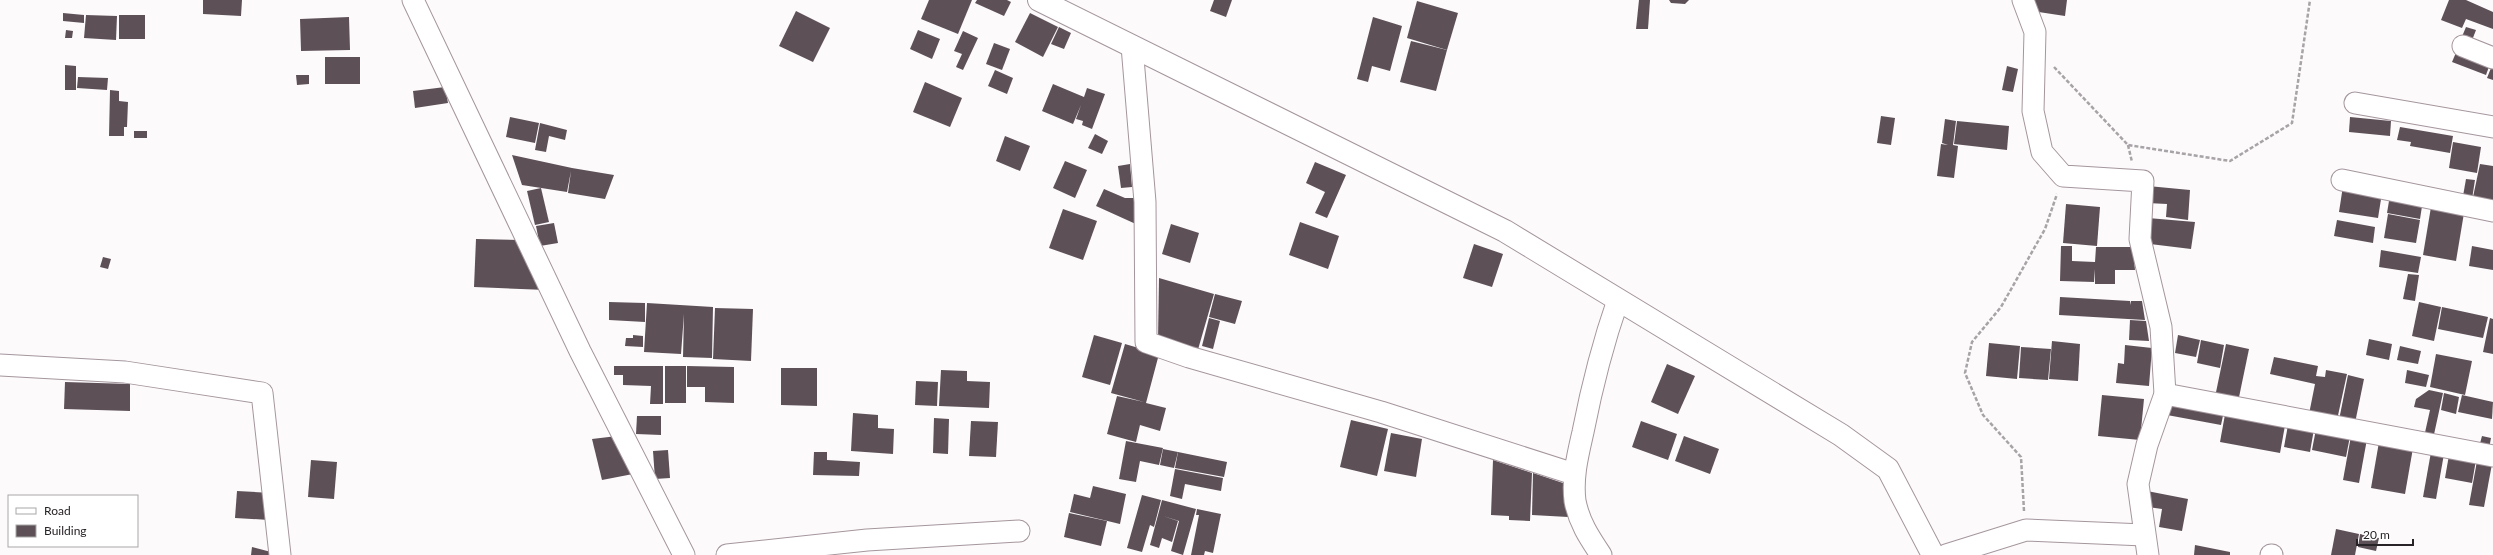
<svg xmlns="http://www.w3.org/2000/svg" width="2493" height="555" font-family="Lato,sans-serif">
  <rect width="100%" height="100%" fill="#fdfafc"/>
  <g fill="#5d5157">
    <path d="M 203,0 L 242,0 L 241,16 L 203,14 Z"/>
    <path d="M 929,0 L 972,0 L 958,34 L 921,19 Z"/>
    <path d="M 977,0 L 1007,0 L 1011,2 L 1004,16 L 975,3 Z"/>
    <path d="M 1214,0 L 1232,0 L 1226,17 L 1210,11 Z"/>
    <path d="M 1639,0 L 1650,0 L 1648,29 L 1636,29 Z"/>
    <path d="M 1669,0 L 1689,0 L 1685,4 L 1671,3 Z"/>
    <path d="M 2028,0 L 2067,0 L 2065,16 L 2032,11 Z"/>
    <path d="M 2449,0 L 2466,0 L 2493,12 L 2493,29 L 2466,19 L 2462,28 L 2441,20 Z"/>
    <path d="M 1417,1 L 1458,13 L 1447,50 L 1407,38 Z"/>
    <path d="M 796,11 L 830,28 L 813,62 L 779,46 Z"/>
    <path d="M 63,13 L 84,15 L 84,23 L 63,21 Z"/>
    <path d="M 1030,13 L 1058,27 L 1043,57 L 1015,42 Z"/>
    <path d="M 86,15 L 117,16 L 116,40 L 84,38 Z"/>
    <rect x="119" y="15" width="26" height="24"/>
    <path d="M 349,17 L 350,50 L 301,51 L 300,19 Z"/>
    <path d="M 1373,17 L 1402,26 L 1390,71 L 1372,66 L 1368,82 L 1357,79 Z"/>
    <path d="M 1059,27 L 1071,33 L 1064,49 L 1051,44 Z"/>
    <path d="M 2466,27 L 2476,30 L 2471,43 L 2461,39 Z"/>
    <path d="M 66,30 L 73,31 L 72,38 L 65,38 Z"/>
    <path d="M 918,30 L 940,39 L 932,59 L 910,49 Z"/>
    <path d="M 963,31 L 978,38 L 963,70 L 956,67 L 962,54 L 954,51 Z"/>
    <path d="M 1411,41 L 1447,50 L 1436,91 L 1400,82 Z"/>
    <path d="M 994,43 L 1010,49 L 1002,70 L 986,64 Z"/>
    <path d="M 2458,48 L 2491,61 L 2486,75 L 2452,62 Z"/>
    <rect x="325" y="57" width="35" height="27"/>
    <path d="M 2493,63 L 2493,80 L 2487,78 Z"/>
    <path d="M 65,65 L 76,66 L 76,90 L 65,90 Z"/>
    <path d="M 2007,66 L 2018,69 L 2013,92 L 2002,90 Z"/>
    <path d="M 995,70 L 1013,78 L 1007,94 L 988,86 Z"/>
    <path d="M 296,75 L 309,75 L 309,84 L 297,85 Z"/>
    <path d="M 78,77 L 108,78 L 107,90 L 77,88 Z"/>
    <path d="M 925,82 L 962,98 L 950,127 L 913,112 Z"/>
    <path d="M 1053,84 L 1084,97 L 1087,88 L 1105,94 L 1092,129 L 1082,125 L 1083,121 L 1076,119 L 1081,105 L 1073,124 L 1042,111 Z"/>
    <path d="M 445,87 L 448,103 L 415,108 L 413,91 Z"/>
    <path d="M 110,90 L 119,91 L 119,101 L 128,102 L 127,127 L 124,127 L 124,136 L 109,136 Z"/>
    <path d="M 1881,116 L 1895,118 L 1891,145 L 1877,143 Z"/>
    <path d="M 510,117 L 539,123 L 535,143 L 506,137 Z"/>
    <path d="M 2350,117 L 2391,121 L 2390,136 L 2349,132 Z"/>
    <path d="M 1945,119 L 1956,121 L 1953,145 L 1958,146 L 1954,178 L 1937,176 L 1941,144 L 1948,145 L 1942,143 Z"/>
    <path d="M 1957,121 L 2009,126 L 2007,150 L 1954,144 Z"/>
    <path d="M 540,123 L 567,130 L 565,140 L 549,136 L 546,152 L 535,150 Z"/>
    <path d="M 2400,127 L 2453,136 L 2450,153 L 2410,146 L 2411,142 L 2397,140 Z"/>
    <rect x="134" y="131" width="13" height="7"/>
    <path d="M 1095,134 L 1108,141 L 1102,154 L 1088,148 Z"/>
    <path d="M 1005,136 L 1030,146 L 1020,171 L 996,161 Z"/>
    <path d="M 2453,142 L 2481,147 L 2477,173 L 2449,168 Z"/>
    <path d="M 512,155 L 572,168 L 614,175 L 605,199 L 568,193 L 571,171 L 567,192 L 522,185 Z"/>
    <path d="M 1065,161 L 1087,170 L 1075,198 L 1053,188 Z"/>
    <path d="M 1315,162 L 1346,175 L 1327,218 L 1315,213 L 1325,192 L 1306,183 Z"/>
    <path d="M 1130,164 L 1132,187 L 1121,188 L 1118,166 Z"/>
    <path d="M 2480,164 L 2493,166 L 2493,201 L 2473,197 Z"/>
    <path d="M 2466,179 L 2475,180 L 2472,199 L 2463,196 Z"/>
    <path d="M 2148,186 L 2190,190 L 2188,220 L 2166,217 L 2167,204 L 2147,203 Z"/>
    <path d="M 2343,186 L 2382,193 L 2378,218 L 2339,212 Z"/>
    <path d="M 541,188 L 549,222 L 535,225 L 527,191 Z"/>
    <path d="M 1104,189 L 1125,198 L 1136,198 L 1138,225 L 1096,206 Z"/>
    <path d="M 2390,195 L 2423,200 L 2420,219 L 2387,213 Z"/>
    <path d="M 2066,204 L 2100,207 L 2097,246 L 2063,243 Z"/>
    <path d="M 2431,207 L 2464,213 L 2456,261 L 2423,255 Z"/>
    <path d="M 1063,209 L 1097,221 L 1083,260 L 1049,248 Z"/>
    <path d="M 2388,214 L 2420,220 L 2416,243 L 2384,238 Z"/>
    <path d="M 2148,218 L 2195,222 L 2191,249 L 2150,244 Z"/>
    <path d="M 2337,220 L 2375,227 L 2373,243 L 2334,236 Z"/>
    <path d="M 1300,222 L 1339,236 L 1328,269 L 1289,255 Z"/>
    <path d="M 554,223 L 558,243 L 540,246 L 536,226 Z"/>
    <path d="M 1171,224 L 1199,233 L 1190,263 L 1162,254 Z"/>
    <path d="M 476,239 L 522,240 L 546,290 L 474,287 Z"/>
    <path d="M 1474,244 L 1503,254 L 1492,287 L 1463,278 Z"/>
    <path d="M 2061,246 L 2072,246 L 2072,261 L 2095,262 L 2096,247 L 2133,247 L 2135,270 L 2115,270 L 2115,284 L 2095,284 L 2095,269 L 2094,282 L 2060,281 Z"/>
    <path d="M 2472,246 L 2493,250 L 2493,270 L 2469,266 Z"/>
    <path d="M 2381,250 L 2421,257 L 2418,273 L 2379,267 Z"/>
    <path d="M 103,257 L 111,259 L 108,269 L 100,267 Z"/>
    <path d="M 2408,274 L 2419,275 L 2415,301 L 2403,299 Z"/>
    <path d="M 1159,278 L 1214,294 L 1197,353 L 1158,340 Z"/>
    <path d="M 1215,294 L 1242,301 L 1235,324 L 1209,317 Z"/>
    <path d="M 2060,297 L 2130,301 L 2130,305 L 2131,301 L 2142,301 L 2145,320 L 2059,315 Z"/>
    <path d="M 609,302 L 645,303 L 645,322 L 609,320 Z"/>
    <path d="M 2419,302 L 2441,307 L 2434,341 L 2412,336 Z"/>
    <path d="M 647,303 L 713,307 L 712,358 L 683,357 L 684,314 L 681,354 L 644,352 Z"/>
    <path d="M 2442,307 L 2488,317 L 2483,338 L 2438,329 Z"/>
    <path d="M 715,308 L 753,309 L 751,361 L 713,359 Z"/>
    <path d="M 1209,318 L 1220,321 L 1213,349 L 1202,346 Z"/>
    <path d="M 2490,318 L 2493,319 L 2493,354 L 2483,352 Z"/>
    <path d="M 2130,320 L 2146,321 L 2149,341 L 2129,340 Z"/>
    <path d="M 633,335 L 643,336 L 643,347 L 625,346 L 626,338 L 633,338 Z"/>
    <path d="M 1094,335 L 1122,343 L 1110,385 L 1082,377 Z"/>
    <path d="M 2178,335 L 2200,340 L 2196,357 L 2175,353 Z"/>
    <path d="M 2369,339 L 2392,344 L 2389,360 L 2366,355 Z"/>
    <path d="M 2201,340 L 2224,345 L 2220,368 L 2197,363 Z"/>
    <path d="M 2052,341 L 2080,344 L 2078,381 L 2049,379 Z"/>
    <path d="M 1989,343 L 2020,346 L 2017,379 L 1986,376 Z"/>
    <path d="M 1125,344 L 1159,354 L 1146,403 L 1166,408 L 1160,431 L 1140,425 L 1136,442 L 1107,434 L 1117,396 L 1144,402 L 1111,393 Z"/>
    <path d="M 2226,344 L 2249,349 L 2238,402 L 2215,397 Z"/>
    <path d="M 2125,345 L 2152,348 L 2149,386 L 2116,383 L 2118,363 L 2124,364 Z"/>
    <path d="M 2400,346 L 2421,351 L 2418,364 L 2397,360 Z"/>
    <path d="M 2021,347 L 2051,349 L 2048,380 L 2019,378 Z"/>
    <path d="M 2436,354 L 2472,361 L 2465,395 L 2430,387 Z"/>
    <path d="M 2274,357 L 2318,366 L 2316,376 L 2325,377 L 2326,370 L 2347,374 L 2337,420 L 2309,414 L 2315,384 L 2270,374 Z"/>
    <path d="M 1667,364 L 1695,376 L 1678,414 L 1651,402 Z"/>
    <path d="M 614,366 L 663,366 L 663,404 L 650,404 L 651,386 L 623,385 L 623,375 L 614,375 Z"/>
    <rect x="665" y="366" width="21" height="37"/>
    <path d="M 687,366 L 734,367 L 734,403 L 705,402 L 705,387 L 687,387 Z"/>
    <path d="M 781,368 L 817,368 L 817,406 L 781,405 Z"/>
    <path d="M 941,370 L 967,371 L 967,381 L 990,382 L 989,408 L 939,406 Z"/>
    <path d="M 2407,370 L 2429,375 L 2426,387 L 2405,383 Z"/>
    <path d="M 2348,375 L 2364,379 L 2355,423 L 2339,420 Z"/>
    <path d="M 916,381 L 938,382 L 937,406 L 915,405 Z"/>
    <path d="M 65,382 L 130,384 L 130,411 L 64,409 Z"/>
    <path d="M 2429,390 L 2443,393 L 2433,439 L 2424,437 L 2430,410 L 2414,407 L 2416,399 Z"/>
    <path d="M 2444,393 L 2459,397 L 2456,414 L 2441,410 Z"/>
    <path d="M 2102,395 L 2144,399 L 2140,440 L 2098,436 Z"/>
    <path d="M 2462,395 L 2493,402 L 2492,419 L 2458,412 Z"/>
    <path d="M 2169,401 L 2224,411 L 2221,425 L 2167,415 Z"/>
    <path d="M 2226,409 L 2286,420 L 2280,453 L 2220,442 Z"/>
    <path d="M 853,413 L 878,415 L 878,428 L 894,429 L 893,454 L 851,451 Z"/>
    <path d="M 637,416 L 661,416 L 661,435 L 636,434 Z"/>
    <path d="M 934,418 L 949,419 L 948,454 L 933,453 Z"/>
    <path d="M 1351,420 L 1388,429 L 1377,476 L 1340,467 Z"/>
    <path d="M 971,421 L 998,422 L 996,457 L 969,456 Z"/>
    <path d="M 1641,421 L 1677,434 L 1668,460 L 1632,447 Z"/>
    <path d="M 2288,425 L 2314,429 L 2310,452 L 2284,447 Z"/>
    <path d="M 2316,429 L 2350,436 L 2346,457 L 2312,450 Z"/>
    <path d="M 1391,433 L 1422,439 L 1416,477 L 1384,471 Z"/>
    <path d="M 617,436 L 633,474 L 602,480 L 592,439 Z"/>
    <path d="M 1684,436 L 1719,449 L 1710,474 L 1675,461 Z"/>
    <path d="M 2351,436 L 2367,439 L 2359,483 L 2343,480 Z"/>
    <path d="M 2482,436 L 2491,438 L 2489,449 L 2479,447 Z"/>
    <path d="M 1126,441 L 1163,448 L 1159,465 L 1140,461 L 1136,482 L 1119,479 Z"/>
    <path d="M 2379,442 L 2413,448 L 2405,494 L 2371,488 Z"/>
    <path d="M 1163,449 L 1178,452 L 1174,468 L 1160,465 Z"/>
    <path d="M 668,450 L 670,478 L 655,479 L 653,451 Z"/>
    <path d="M 814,452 L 827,452 L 827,460 L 860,462 L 859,476 L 813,475 Z"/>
    <path d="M 1178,452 L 1227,462 L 1224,477 L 1175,468 Z"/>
    <path d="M 2431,452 L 2444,454 L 2436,499 L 2423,497 Z"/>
    <path d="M 2449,455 L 2476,460 L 2472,483 L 2445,478 Z"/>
    <path d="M 311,460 L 337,462 L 334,499 L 308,497 Z"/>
    <path d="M 1493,460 L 1532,473 L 1530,521 L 1509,520 L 1509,516 L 1491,515 Z"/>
    <path d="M 2477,461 L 2492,464 L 2484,507 L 2469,505 Z"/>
    <path d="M 1175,469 L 1223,478 L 1221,491 L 1185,484 L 1182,499 L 1170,496 Z"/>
    <path d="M 1533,473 L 1569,485 L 1568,517 L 1532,515 Z"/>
    <path d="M 1093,486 L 1126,494 L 1120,524 L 1070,512 L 1074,494 L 1090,498 Z"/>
    <path d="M 237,491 L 271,493 L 269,520 L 235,518 Z"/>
    <path d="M 2147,491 L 2188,499 L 2182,531 L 2159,527 L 2162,509 L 2148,507 Z"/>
    <path d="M 1142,495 L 1161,500 L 1154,527 L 1150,525 L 1142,552 L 1127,548 Z"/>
    <path d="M 1162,500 L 1196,509 L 1183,555 L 1171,551 L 1179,521 L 1163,516 L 1178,521 L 1172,542 L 1162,538 L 1159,548 L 1150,545 Z"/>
    <path d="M 1197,509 L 1221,514 L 1213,553 L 1205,551 L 1204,555 L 1191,555 L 1199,515 L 1196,515 Z"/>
    <path d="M 1069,513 L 1107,521 L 1101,546 L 1064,537 Z"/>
    <path d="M 2336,529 L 2359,534 L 2355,555 L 2331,555 Z"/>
    <path d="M 2360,534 L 2379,538 L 2376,551 L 2358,547 Z"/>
    <path d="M 2195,545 L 2230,552 L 2230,555 L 2194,555 Z"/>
    <path d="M 252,547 L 271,552 L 271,555 L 251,555 Z"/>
  </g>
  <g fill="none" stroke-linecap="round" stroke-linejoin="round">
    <defs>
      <g id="minor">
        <path d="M 413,0 L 580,351 L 684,555"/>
        <path d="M 2023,0 L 2035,32 L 2033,111 L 2042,152 L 2063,176 L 2143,181 L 2140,239 L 2161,327 L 2165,394 L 2147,445 L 2138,484 L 2148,555"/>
        <path d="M 1132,46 L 1145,202 L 1146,342 L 1189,357 L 1381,412 L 1574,474"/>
        <path d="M 2463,46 L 2493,58"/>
        <path d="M 2355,103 L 2493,127"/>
        <path d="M 2342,180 L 2493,211"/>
        <path d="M 0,365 L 125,372 L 262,393 L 280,555"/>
        <path d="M 2165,394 L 2493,456"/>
        <path d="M 727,555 L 867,540 L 1019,531"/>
        <path d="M 1601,555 C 1589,537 1579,522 1575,501 C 1572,477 1578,454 1583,432 C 1592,386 1603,343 1618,300"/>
        <path d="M 1946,555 L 2026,530 L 2144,535"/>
        <path d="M 2271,555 L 2272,555"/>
      </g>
      <path id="tertiary" d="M 1039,0 L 1505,231 L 1841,435 L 1888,469 L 1933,555"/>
    </defs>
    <use href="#minor" stroke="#a4969d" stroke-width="23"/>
    <use href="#tertiary" stroke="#a4969d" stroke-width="24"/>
    <g stroke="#a7a3a6" stroke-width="2.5" stroke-dasharray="4 2" stroke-linecap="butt">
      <path d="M 2054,67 L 2128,145 L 2230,161 L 2292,123 L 2310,0"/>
      <path d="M 2128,145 L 2132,162"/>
      <path d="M 2024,511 L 2021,457 L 1983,415 L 1965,373 L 1972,342 L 2001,307 L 2045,229 L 2057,194"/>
    </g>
    <use href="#minor" stroke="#fff" stroke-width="21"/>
    <use href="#tertiary" stroke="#fff" stroke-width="22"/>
  </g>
  <rect x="8" y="495" width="130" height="52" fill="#ffffff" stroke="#a9a7a8"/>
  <rect x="16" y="508" width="20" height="6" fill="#ffffff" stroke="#a9a7a8"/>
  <text x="44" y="515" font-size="12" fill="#282326">Road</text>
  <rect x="16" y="525" width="20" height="12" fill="#5d5157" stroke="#a9a7a8"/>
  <text x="44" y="535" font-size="12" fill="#282326">Building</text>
  <path d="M2357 539v6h56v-6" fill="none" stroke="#282326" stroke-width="2"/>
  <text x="2363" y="539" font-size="12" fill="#282326" stroke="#ffffff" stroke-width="3" paint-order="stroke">20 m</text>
</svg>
